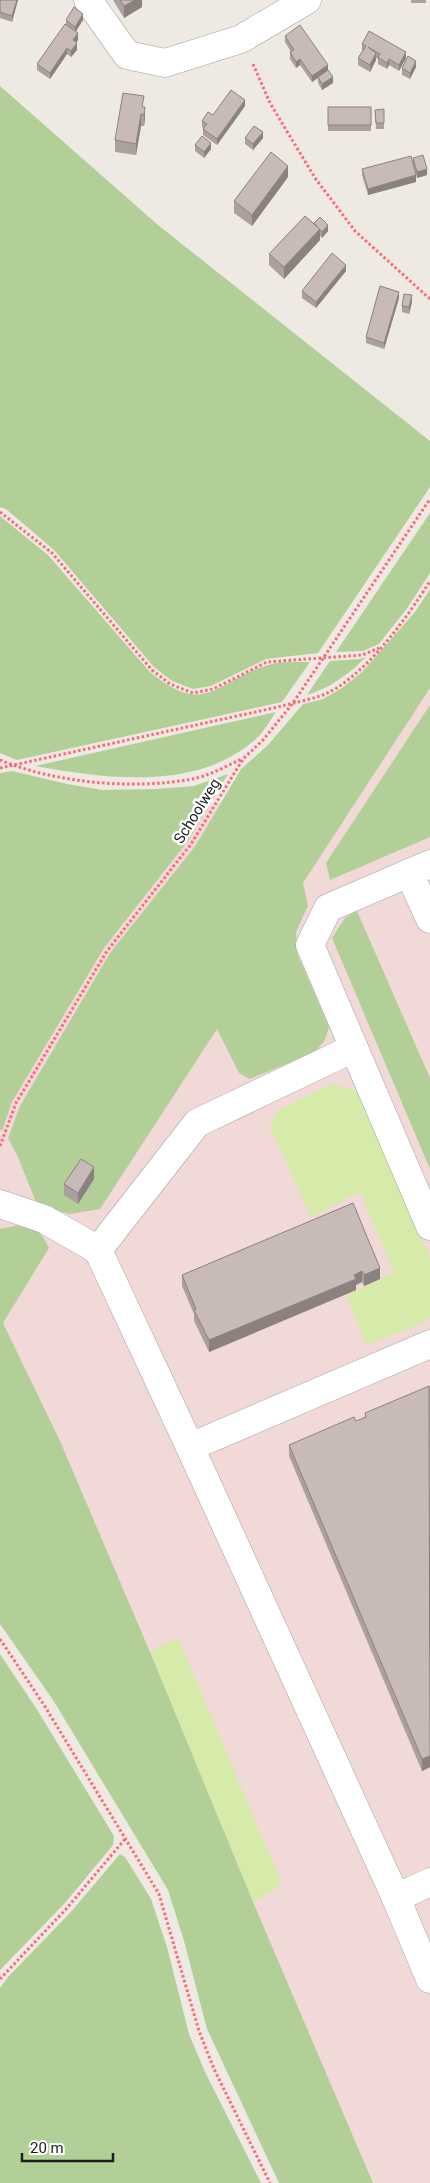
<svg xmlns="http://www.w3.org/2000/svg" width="430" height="2183" font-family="Roboto,sans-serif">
  <rect width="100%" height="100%" fill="#efe9e4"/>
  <path fill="#f1d9d7" d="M 430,686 L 430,2183 L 356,2183 L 0,1327 L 0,800 L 62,837 L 375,769 Z"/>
  <g fill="#d6eaa9">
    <path d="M 331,1084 L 357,1091 L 430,1258 L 430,1316 L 422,1323 L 367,1345 L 346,1296 L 394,1272 L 360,1192 L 311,1217 L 270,1127 L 277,1111 Z"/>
    <path d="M 176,1639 L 179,1640 L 281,1881 L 276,1889 L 253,1902 L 150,1652 Z"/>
  </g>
  <g fill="#b3cf98">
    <path d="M 0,86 L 158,225 L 430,441 L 430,487 L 318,653 L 266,659 L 211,686 L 193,689 L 172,681 L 154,667 L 54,550 L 6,509 L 0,507 Z"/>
    <path d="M 430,513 L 430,573 L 408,607 L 379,644 L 363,651 L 336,652 Z"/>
    <path d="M 0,516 L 48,555 L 150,672 C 207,718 213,682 268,665 C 280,661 296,662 310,662 L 282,702 L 17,760 L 0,753 Z"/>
    <path d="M 430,589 L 430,688 L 303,883 L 308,906 L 296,932 L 297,953 L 329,1027 L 325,1040 L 315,1052 L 250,1079 L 239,1073 L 217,1029 L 100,1209 L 70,1214 L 50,1209 L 35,1200 L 18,1157 L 8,1138 L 20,1106 L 110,953 L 196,845 L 241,769 L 268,745 L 303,704 L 323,699 L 342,688 L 362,672 L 415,612 Z"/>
    <path d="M 366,657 C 349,674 330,688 307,695 L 330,661 L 360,659 Z"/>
    <path d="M 430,705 L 430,837 L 330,880 L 326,863 Z"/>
    <path d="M 276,712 C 270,720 265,730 258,737 C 200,792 106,779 35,766 Z"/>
    <path d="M 12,771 L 67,784 L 102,790 L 156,789 L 194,786 L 228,774 L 188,841 L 104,948 L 12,1102 L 2,1131 L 0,1129 L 0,773 Z"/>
    <path d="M 357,911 L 430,1078 L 430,1169 L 332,938 L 345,918 Z"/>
    <path d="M 20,1225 C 36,1226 42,1233 49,1248 L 3,1323 L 60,1441 L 150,1652 L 253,1902 L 373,2183 L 279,2183 L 207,2029 L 184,1941 L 168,1890 L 53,1700 L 0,1624 L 0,1229 Z"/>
    <path d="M 0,1654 L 36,1708 L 114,1836 L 113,1845 L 65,1903 L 0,1970 Z"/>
    <path d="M 120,1854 L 125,1857 L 151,1899 L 167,1947 L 189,2034 L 205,2072 L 261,2183 L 0,2183 L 0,1988 L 8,1977 L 70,1913 Z"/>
  </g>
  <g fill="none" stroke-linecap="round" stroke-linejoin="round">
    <defs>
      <g id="minor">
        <path d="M 88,0 L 127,55 L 165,63 L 241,39 L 307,0"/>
        <path d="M 430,864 L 328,908 L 310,945 L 430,1226"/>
        <path d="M 409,873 L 430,919"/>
        <path d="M 0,1204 L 44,1219 L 98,1250"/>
        <path d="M 430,1344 L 190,1447 L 396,1898 L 430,1882"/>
        <path d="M 190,1447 L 98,1250 L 197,1123 L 354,1048"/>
        <path d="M 396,1898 L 430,1979"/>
      </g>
    </defs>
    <use href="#minor" stroke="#a2a2a2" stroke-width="29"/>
    <g stroke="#fc6877" stroke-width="3" stroke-dasharray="2.5 2.5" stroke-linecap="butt">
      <path d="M 253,64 L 270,103 L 315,178 L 355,231 L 430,299"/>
      <path d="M 0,512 L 52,553 L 152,670 L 170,684 L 193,693 L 213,689 L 267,662 L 362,655 L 379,648"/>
      <path d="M 0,760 C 55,783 134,790 192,779 C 209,776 226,766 242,759"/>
      <path d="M 0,768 L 278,707 C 293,703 309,700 323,695 C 364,678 407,618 430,581"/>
      <path d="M 0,1146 L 16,1103 L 107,951 L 191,844 L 243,759 L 263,740 L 293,703 L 430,499"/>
      <path d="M 0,1639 L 44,1705 L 159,1894 L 199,2031 L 214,2069 L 270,2183"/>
      <path d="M 0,1979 L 67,1908 L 125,1839"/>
    </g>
    <use href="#minor" stroke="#fff" stroke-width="28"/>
  </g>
  <g fill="#aba09d">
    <path d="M 0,0 L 18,0 L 12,22 L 0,18 Z"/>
    <path d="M 113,0 L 142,0 L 142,7 L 124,18 Z"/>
    <rect x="411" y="0" width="15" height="3"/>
    <path d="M 66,20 L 83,20 L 75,32 L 78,40 L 76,43 L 77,50 L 71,57 L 67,54 L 50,79 L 37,70 L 37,64 L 66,25 Z"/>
    <path d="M 285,36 L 328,71 L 333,83 L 322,90 L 318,83 L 318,78 L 312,82 L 300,65 L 296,68 L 290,59 L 290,52 L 291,52 L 285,42 Z"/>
    <path d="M 362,44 L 406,58 L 399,71 L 389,65 L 387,69 L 378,64 L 378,59 L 376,58 L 376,60 L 370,72 L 358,65 L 358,58 L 363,50 L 362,50 Z"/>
    <path d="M 416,67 L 410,79 L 402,75 L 402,68 Z"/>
    <path d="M 245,106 L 217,145 L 203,135 L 203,129 L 204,128 L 202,127 L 202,121 Z"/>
    <path d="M 144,107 L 145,118 L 144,126 L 141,126 L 136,155 L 115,152 L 115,140 Z"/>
    <rect x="328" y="107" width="43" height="24"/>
    <path d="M 375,110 L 384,123 L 384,129 L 376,129 Z"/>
    <path d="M 245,138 L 263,138 L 253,150 L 245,144 Z"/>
    <path d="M 195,145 L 211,149 L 204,158 L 195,151 Z"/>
    <path d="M 413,158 L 427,175 L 417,178 L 413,164 Z"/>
    <path d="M 362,169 L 416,182 L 368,195 L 362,175 Z"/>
    <path d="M 288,177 L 252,226 L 234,213 L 234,201 Z"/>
    <path d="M 314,223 L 328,231 L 322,238 L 320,236 L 320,240 L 284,279 L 269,265 L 269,254 Z"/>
    <path d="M 346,271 L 316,308 L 302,298 L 302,291 Z"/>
    <path d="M 399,298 L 384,349 L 366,343 L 366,337 Z"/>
    <path d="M 412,302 L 409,314 L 402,312 L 402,306 Z"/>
    <path d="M 94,1179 L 78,1204 L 64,1195 L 64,1184 Z"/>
    <path d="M 353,1203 L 380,1279 L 364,1286 L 362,1282 L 356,1285 L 356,1290 L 209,1352 L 194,1321 L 194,1314 L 182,1286 L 182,1275 Z"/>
    <path d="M 430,1387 L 430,1767 L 422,1771 L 289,1456 L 289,1445 L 356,1421 L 365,1418 L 365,1413 Z"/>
  </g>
  <g fill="#8b8280">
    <path d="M 17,0 L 18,0 L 12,22 L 12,16 Z"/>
    <path d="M 135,0 L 142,0 L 142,7 L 124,18 L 124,6 Z"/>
    <path d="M 83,14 L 83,20 L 75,33 L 75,27 Z"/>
    <path d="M 78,33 L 78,40 L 73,47 L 73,40 Z"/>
    <path d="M 77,43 L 77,50 L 71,57 L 71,51 Z"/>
    <path d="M 67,48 L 67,54 L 50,79 L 50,73 Z"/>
    <path d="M 406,52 L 406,58 L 399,71 L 399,65 Z"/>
    <path d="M 376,53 L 376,60 L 370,72 L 370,65 Z"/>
    <path d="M 300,59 L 300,65 L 296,68 L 296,62 Z"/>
    <path d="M 389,59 L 389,65 L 387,69 L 387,63 Z"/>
    <path d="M 416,61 L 416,67 L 410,79 L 410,73 Z"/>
    <path d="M 328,65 L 328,71 L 312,82 L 312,76 Z"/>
    <path d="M 333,77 L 333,83 L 322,90 L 322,84 Z"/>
    <path d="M 245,100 L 245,106 L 217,145 L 217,139 Z"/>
    <path d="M 145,107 L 145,118 L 144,126 L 144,115 Z"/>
    <path d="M 141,114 L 141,126 L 136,155 L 136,144 Z"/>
    <path d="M 263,132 L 263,138 L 253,150 L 253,144 Z"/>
    <path d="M 211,143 L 211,149 L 204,158 L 204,152 Z"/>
    <path d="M 288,166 L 288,177 L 252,226 L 252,215 Z"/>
    <path d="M 427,169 L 427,175 L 417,178 L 417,172 Z"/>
    <path d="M 416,175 L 416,182 L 368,195 L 368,189 Z"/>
    <path d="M 328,225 L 328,231 L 322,238 L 322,232 Z"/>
    <path d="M 320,229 L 320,240 L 284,279 L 284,267 Z"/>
    <path d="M 346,265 L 346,271 L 316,308 L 316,302 Z"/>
    <path d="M 399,292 L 399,298 L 384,349 L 384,343 Z"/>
    <path d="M 412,295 L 412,302 L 409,314 L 409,307 Z"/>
    <path d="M 94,1167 L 94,1179 L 78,1204 L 78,1193 Z"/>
    <path d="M 380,1268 L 380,1279 L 364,1286 L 364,1275 Z"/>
    <path d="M 362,1271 L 362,1282 L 356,1285 L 356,1290 L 209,1352 L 209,1340 Z"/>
    <path d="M 430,1756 L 430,1767 L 422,1771 L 422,1759 Z"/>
  </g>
  <g fill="#c7bab7" stroke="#8b8280">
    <path d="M 0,0 L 17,0 L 12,16 L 0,12 Z"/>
    <path d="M 120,0 L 135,0 L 124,6 Z"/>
    <path d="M 74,7 L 83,14 L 75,27 L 66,20 Z"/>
    <path d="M 65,24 L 78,33 L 73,40 L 77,43 L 71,51 L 67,48 L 50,73 L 37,64 Z"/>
    <path d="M 300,25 L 328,65 L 312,76 L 300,59 L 296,62 L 290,52 L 294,50 L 285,36 Z"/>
    <path d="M 369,31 L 406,52 L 399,65 L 389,59 L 387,63 L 378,57 L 380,54 L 368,47 L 376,53 L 370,65 L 358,58 L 366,46 L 362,44 Z"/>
    <path d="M 408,56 L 416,61 L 410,73 L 402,68 Z"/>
    <path d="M 328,70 L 333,77 L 322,84 L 318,77 Z"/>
    <path d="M 231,90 L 245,100 L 217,139 L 203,129 L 207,124 L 202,121 L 208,112 L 213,115 Z"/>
    <path d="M 123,93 L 144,96 L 142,107 L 145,107 L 144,115 L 141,114 L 136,144 L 115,140 Z"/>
    <rect x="328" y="107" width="43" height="18"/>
    <path d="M 384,109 L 384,123 L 376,123 L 375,110 Z"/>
    <path d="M 254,126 L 263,132 L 253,144 L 245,138 Z"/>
    <path d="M 202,136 L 211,143 L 204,152 L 195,145 Z"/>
    <path d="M 271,152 L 288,166 L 252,215 L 234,201 Z"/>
    <path d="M 423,155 L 427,169 L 417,172 L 413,158 Z"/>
    <path d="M 411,156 L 416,175 L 368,189 L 362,169 Z"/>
    <path d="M 305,216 L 320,229 L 284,267 L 269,254 Z"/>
    <path d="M 320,217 L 328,225 L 322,232 L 314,223 Z"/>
    <path d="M 332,253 L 346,265 L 316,302 L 302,291 Z"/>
    <path d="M 380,286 L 399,292 L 384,343 L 366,337 Z"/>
    <path d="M 404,294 L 412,295 L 409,307 L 402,306 Z"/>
    <path d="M 81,1159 L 94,1167 L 78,1193 L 64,1184 Z"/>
    <path d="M 353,1203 L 380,1268 L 364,1275 L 362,1271 L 354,1275 L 356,1279 L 209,1340 L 194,1310 L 196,1309 L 182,1275 Z"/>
    <path d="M 429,1386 L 430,1756 L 422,1759 L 289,1445 L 354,1417 L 356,1421 L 366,1417 L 365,1413 Z"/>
  </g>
  <g text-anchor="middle" stroke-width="5" stroke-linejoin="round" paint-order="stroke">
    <g font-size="15" fill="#1e1e1e" stroke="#fff">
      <text transform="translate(197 811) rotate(-58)" y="5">Schoolweg</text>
    </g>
  </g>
  <path d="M22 2153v8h91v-8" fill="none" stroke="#1e1e1e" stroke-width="2.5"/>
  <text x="30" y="2153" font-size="15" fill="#1e1e1e" stroke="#ffffff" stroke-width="4" paint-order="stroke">20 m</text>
</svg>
